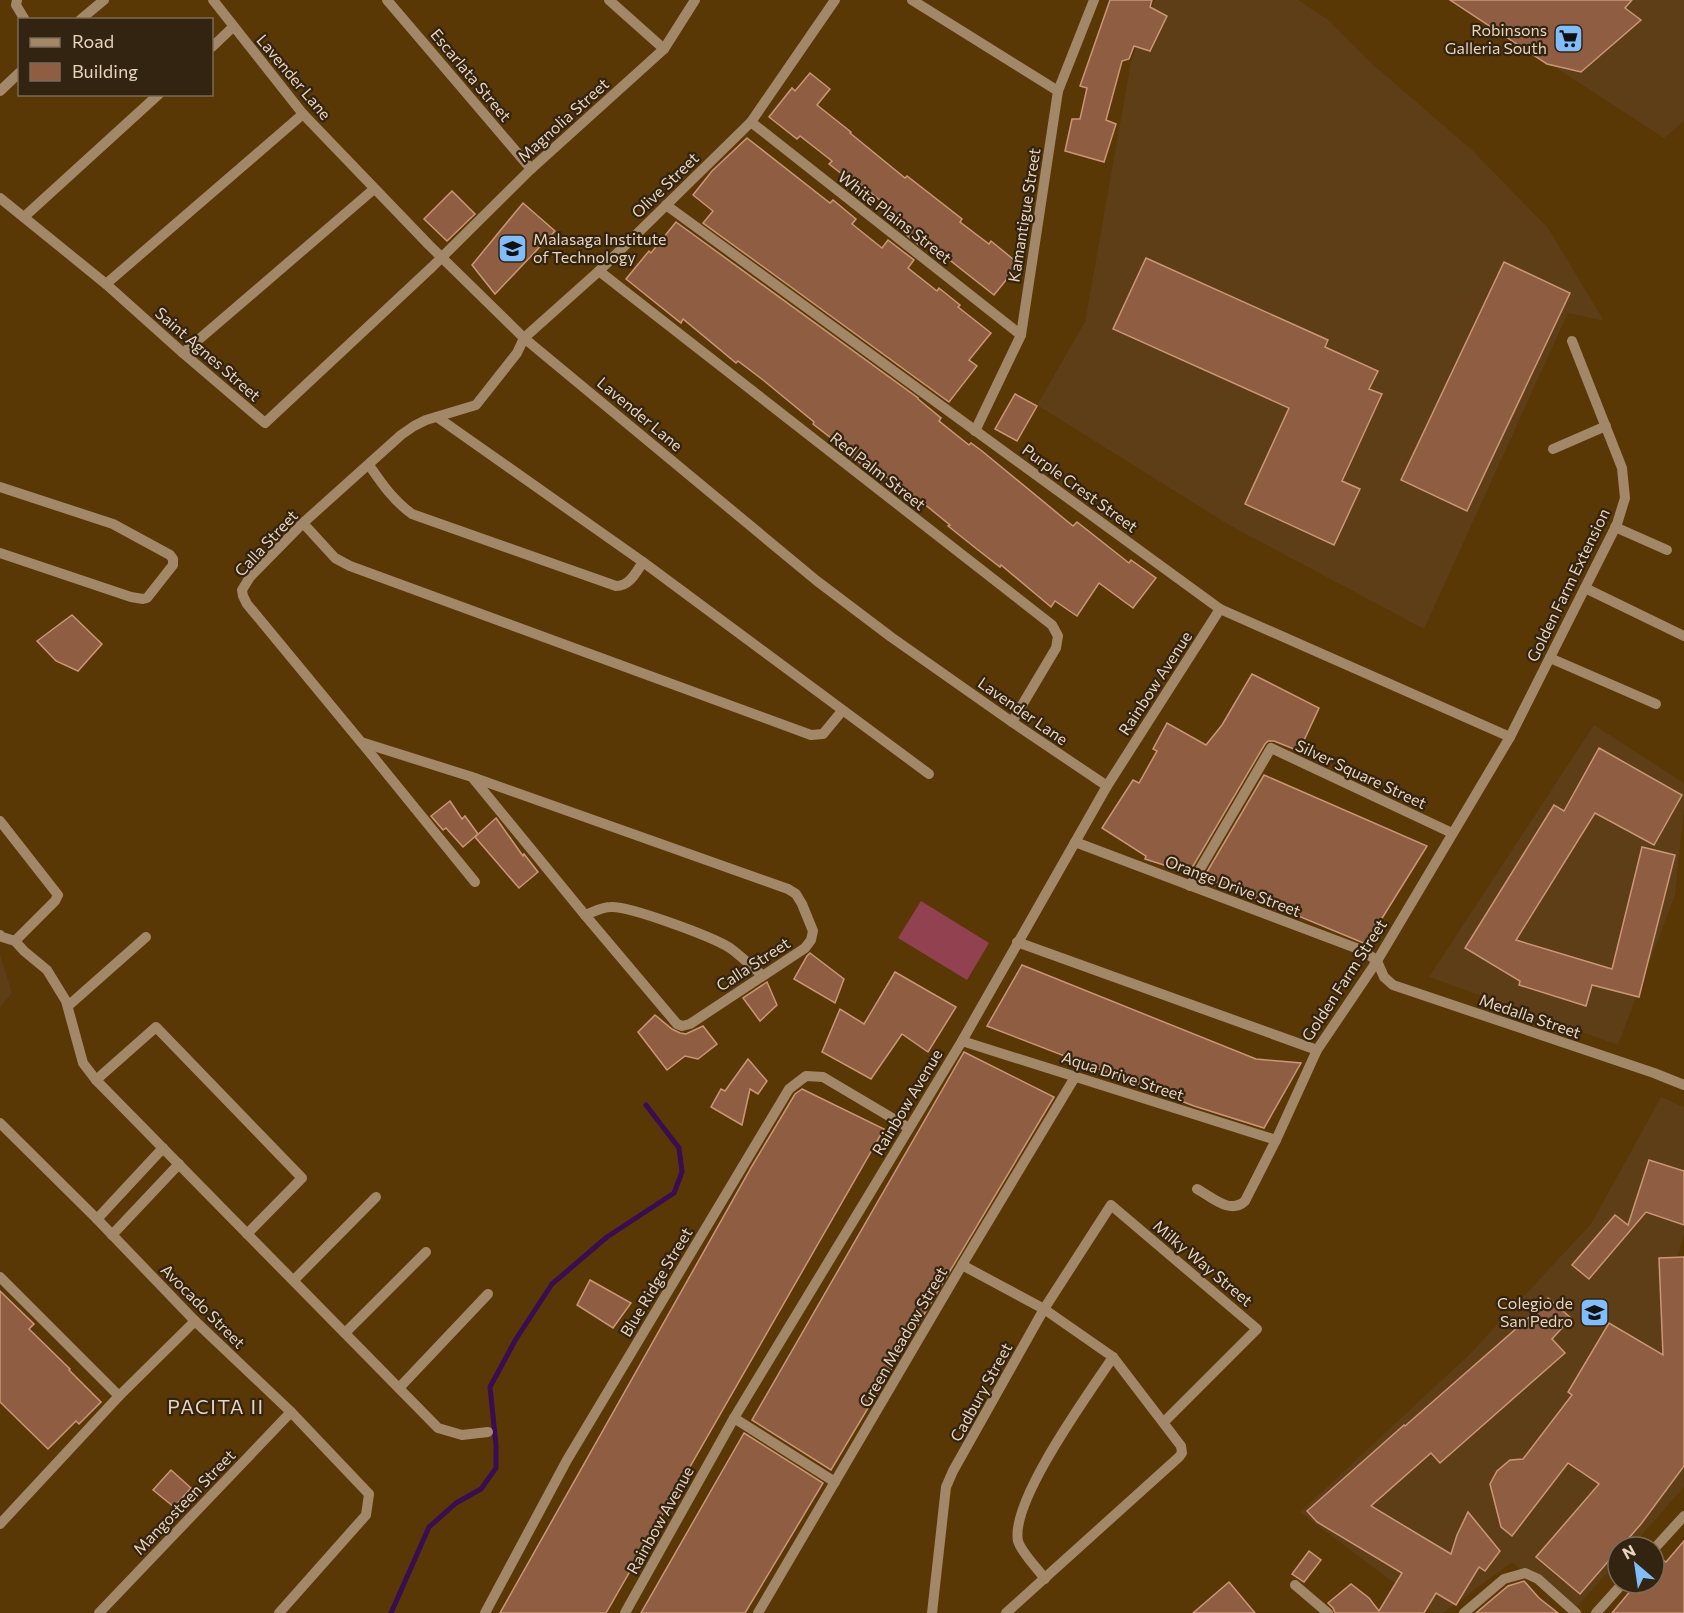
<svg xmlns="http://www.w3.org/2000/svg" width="1684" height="1613" font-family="Commissioner,sans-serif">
  <rect width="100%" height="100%" fill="#593805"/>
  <g fill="#5d3e16">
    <path d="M 1155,0 L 1298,0 L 1330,21 L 1371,63 L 1472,150 L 1548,228 L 1604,321 L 1568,313 L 1424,629 L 1229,525 L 1037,405 L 1085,322 L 1131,62 Z"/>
    <path d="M 1451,0 L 1684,0 L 1684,121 L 1664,138 Z"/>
    <path d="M 1594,725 L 1684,783 L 1684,808 L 1675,895 L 1618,1045 L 1429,977 Z"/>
    <path d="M 0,954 L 12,993 L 0,1007 Z"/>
    <path d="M 1661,1097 L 1684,1107 L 1684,1236 L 1673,1268 L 1684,1361 L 1684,1487 L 1631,1547 L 1618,1547 L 1618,1561 L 1572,1612 L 1512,1562 L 1443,1613 L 1434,1613 L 1300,1512 L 1468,1356 L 1591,1224 Z"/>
  </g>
  <path fill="#924150" d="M 921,901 L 989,943 L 967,980 L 898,938 Z"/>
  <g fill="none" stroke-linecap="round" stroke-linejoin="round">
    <path stroke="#3a0c52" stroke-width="5" d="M 391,1613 L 429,1527 L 456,1503 L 481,1489 L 496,1468 L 496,1445 L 490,1387 L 516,1339 L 552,1284 L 607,1237 L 674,1193 L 682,1172 L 679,1148 L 646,1105"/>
  </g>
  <g fill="#8f5e42" stroke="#cb9678" stroke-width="1.5">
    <path d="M 1110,0 L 1152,0 L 1150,7 L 1167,16 L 1150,51 L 1134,46 L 1129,59 L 1122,61 L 1106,120 L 1116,124 L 1104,162 L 1065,151 L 1072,119 L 1080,119 L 1087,88 L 1080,86 Z"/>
    <path d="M 1450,0 L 1632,0 L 1625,8 L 1641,20 L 1581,72 L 1547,64 Z"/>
    <path d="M 810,73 L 830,89 L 817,105 L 851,132 L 850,133 L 905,178 L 907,176 L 962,219 L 960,222 L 989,244 L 991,241 L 1019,264 L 994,295 L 928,243 L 924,249 L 898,228 L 904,220 L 884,205 L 885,204 L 858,183 L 856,185 L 829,164 L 832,161 L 800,136 L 797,139 L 769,117 L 792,88 L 795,91 Z"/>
    <path d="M 747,138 L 830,203 L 833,200 L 856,219 L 852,224 L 882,248 L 888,240 L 914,260 L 908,268 L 937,291 L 939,288 L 960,305 L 958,307 L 991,333 L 969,360 L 977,366 L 949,402 L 703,223 L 713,211 L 693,195 L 712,171 Z"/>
    <path d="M 452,191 L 475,214 L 447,241 L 424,219 Z"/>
    <path d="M 523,203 L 555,231 L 495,294 L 472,265 Z"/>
    <path d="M 676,222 L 918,398 L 918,399 L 941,418 L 939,421 L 969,445 L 971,443 L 982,451 L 1073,526 L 1077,522 L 1129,563 L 1131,560 L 1156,578 L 1133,608 L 1099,583 L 1077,616 L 1055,601 L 1051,607 L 1001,565 L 1000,567 L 973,546 L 948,526 L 950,525 L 896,481 L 894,483 L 867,462 L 864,466 L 839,447 L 840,445 L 813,424 L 814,422 L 763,380 L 738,361 L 736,363 L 683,319 L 681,323 L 626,279 L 649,251 L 651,253 Z"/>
    <path d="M 1146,258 L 1328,340 L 1325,347 L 1378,371 L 1369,389 L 1382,394 L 1342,481 L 1360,489 L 1334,545 L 1245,504 L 1289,408 L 1113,329 Z"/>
    <path d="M 1504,262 L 1570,293 L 1467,511 L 1401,480 Z"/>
    <path d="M 1015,394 L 1037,406 L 1017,441 L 995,429 Z"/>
    <path d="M 72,615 L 102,644 L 78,671 L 56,661 L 37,641 Z"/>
    <path d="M 1252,674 L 1319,708 L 1299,751 L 1274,741 L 1268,741 L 1265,744 L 1189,873 L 1145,859 L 1146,856 L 1102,828 L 1133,780 L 1139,783 L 1157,751 L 1153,749 L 1167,723 L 1206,745 L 1222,725 Z"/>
    <path d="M 1599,748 L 1682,795 L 1654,845 L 1595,813 L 1516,940 L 1612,969 L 1642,847 L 1675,855 L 1639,997 L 1592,985 L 1586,1006 L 1519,985 L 1520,981 L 1465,948 L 1554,805 L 1564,811 Z"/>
    <path d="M 1264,775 L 1427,846 L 1366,944 L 1204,877 Z"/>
    <path d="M 450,801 L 462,819 L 465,816 L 478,834 L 463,847 L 446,828 L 443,830 L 431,816 Z"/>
    <path d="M 496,818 L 523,856 L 524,854 L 538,872 L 519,888 L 475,837 Z"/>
    <path d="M 810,953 L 844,979 L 835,1003 L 794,979 L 807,956 Z"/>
    <path d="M 1022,965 L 1256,1059 L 1301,1063 L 1264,1128 L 1194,1106 L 987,1026 Z"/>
    <path d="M 895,972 L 956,1007 L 928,1052 L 902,1034 L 871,1079 L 822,1052 L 840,1009 L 864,1024 Z"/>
    <path d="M 767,982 L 777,1005 L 760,1021 L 743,998 Z"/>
    <path d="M 655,1015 L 672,1029 L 680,1033 L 686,1034 L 703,1026 L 717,1044 L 698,1059 L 685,1056 L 667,1070 L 638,1032 Z"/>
    <path d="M 964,1052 L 1054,1097 L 831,1470 L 752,1420 Z"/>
    <path d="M 748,1059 L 767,1081 L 758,1094 L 750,1089 L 742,1125 L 711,1107 L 721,1089 L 725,1091 Z"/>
    <path d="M 802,1089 L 884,1129 L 606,1613 L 500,1613 L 752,1166 L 795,1094 Z"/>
    <path d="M 1649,1160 L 1684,1171 L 1684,1225 L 1646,1212 L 1589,1279 L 1572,1265 L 1615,1215 L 1628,1225 Z"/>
    <path d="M 1684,1257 L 1684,1466 L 1641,1524 L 1621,1547 L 1618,1547 L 1618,1550 L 1580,1594 L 1536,1557 L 1599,1484 L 1568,1463 L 1512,1536 L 1501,1527 L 1490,1484 L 1497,1471 L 1510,1460 L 1523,1459 L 1572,1395 L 1568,1392 L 1609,1323 L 1663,1355 L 1659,1258 Z"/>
    <path d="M 590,1280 L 631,1303 L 613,1328 L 577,1305 Z"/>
    <path d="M 0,1291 L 34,1324 L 29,1329 L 70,1369 L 69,1370 L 101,1402 L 79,1424 L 76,1421 L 48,1449 L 0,1402 Z"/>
    <path d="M 1548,1298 L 1571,1318 L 1552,1339 L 1565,1353 L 1440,1463 L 1431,1453 L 1371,1506 L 1451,1554 L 1457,1535 L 1468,1512 L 1500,1551 L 1485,1571 L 1479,1567 L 1456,1605 L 1436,1593 L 1424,1613 L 1335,1613 L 1333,1608 L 1328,1603 L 1351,1584 L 1369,1598 L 1379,1611 L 1402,1573 L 1317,1522 L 1307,1511 L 1404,1425 L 1405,1426 L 1542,1306 Z"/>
    <path d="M 744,1433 L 823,1483 L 745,1613 L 641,1613 Z"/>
    <path d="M 171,1470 L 191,1488 L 174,1507 L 153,1490 Z"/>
    <path d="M 1684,1541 L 1684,1613 L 1612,1613 L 1637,1583 L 1654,1583 L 1654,1569 L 1662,1559 L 1666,1562 Z"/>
    <path d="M 1309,1551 L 1321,1560 L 1304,1582 L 1292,1574 Z"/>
    <path d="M 1524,1581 L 1539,1598 L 1558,1613 L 1476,1613 L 1508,1586 Z"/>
    <path d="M 1229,1582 L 1255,1613 L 1193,1613 Z"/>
  </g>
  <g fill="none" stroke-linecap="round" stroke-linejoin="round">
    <g stroke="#a28768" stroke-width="10">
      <path d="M 17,0 L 16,5 L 25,20"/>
      <path d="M 213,0 L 303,114 L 429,245 L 524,338 L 817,581 L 891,637 L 1012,722 L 1107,786"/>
      <path d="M 387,0 L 531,169"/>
      <path d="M 609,0 L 664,49"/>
      <path d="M 912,0 L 1058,91"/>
      <path d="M 80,20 L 104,0"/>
      <path d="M 212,47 L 233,27"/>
      <path d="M 0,91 L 20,72"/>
      <path d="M 751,122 L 1021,335"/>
      <path d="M 0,198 L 106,284 L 183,353 L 265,423 L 432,267 L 531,169 L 664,49 L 695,0"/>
      <path d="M 666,205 L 1220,609 L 1510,737"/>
      <path d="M 24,217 L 159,94"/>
      <path d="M 599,271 L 1052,625 L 1058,636 L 1056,648 L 1012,722"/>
      <path d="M 106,284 L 303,114"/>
      <path d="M 183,353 L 374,189"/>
      <path d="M 437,417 L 643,562 L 929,774"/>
      <path d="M 975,431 L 1021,335 L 1058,91 L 1094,0"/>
      <path d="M 1553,449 L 1606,426"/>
      <path d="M 369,465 C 382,484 393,500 412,514 L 616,586 C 630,586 636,572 643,562"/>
      <path d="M 0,487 L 113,524 L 170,555 L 173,559 L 173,565 L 147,598 L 143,599 L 131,597 L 0,553"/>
      <path d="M 303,523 L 335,558 L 350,566 L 811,735 L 823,734 L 842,711"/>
      <path d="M 1615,527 L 1667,550"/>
      <path d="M 1585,588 L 1684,636"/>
      <path d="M 1550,658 L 1656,704"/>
      <path d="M 362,743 L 475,882"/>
      <path d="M 472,777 L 585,915 L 677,1024 L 682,1026 L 690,1024 L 805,948 L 811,940 L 813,931 L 802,904 L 796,894 L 788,889 L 472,777 L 361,742 L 247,604 L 243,596 L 242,590 L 250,577 L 303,523 L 401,435 L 414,426 L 426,420 L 476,405 L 517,353 L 524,338 L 599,271 L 751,122 L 835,0"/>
      <path d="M 0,821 L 58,895 L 55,901 L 15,941"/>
      <path d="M 1075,842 L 1364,951 L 1377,961 L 1384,977 L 1393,985 L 1654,1073 L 1684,1085"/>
      <path d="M 1190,886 L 1271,748 L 1452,833"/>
      <path d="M 585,915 C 593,912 602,907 611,907 C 630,906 713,937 730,948 C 741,956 751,966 762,975"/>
      <path d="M 0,935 L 2,937 L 15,941 L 24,951 L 47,970 L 66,1001 L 83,1063 L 96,1080 L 438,1428 L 462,1435 L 488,1432"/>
      <path d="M 1017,942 L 1317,1050"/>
      <path d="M 68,1006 L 146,937"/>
      <path d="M 962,1041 L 1276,1140"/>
      <path d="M 96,1080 L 156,1027 L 302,1178 L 247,1234"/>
      <path d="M 0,1123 L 97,1219 L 195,1321 L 291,1412 L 369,1494 L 366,1515 L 279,1613"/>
      <path d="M 1197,1189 C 1212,1197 1230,1215 1245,1201 L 1276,1140 L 1317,1050 L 1377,961 L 1510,737 L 1617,524 L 1625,498 L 1622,468 L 1572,341"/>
      <path d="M 97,1219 L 163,1148"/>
      <path d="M 112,1235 L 179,1164"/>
      <path d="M 962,1265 L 1044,1309 L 1113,1357 L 1181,1446 L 1182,1453 L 1179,1457 L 1006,1613"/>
      <path d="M 0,1277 L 119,1396"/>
      <path d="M 294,1280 L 376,1197"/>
      <path d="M 345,1333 L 426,1252"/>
      <path d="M 399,1388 L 488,1294"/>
      <path d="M 734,1418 L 835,1482"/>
      <path d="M 0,1524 L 119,1396 L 195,1321"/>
      <path d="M 1654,1549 L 1684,1516"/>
      <path d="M 1045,1579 C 1038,1569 1021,1552 1018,1541 C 1010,1501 1090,1392 1113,1357"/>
      <path d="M 1295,1585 L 1328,1613"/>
      <path d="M 99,1613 L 291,1412"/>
      <path d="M 485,1613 L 567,1460 L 789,1089 L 806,1076 L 823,1077 L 909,1128"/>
      <path d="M 625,1613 L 734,1418 L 962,1041 L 1107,786 L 1220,609"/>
      <path d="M 758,1613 L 962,1265 L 1075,1077"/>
      <path d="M 932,1613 L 946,1487 L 953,1471 L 1044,1309 L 1111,1205 L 1257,1329 L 1164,1422"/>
      <path d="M 1464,1613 L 1504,1579 L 1525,1573 L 1538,1579 L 1576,1613"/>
      <path d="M 1596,1613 L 1623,1583"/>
    </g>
  </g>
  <defs>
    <symbol id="supermarket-square" viewBox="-11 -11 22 22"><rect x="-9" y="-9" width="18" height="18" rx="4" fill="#81bdfa" stroke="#332311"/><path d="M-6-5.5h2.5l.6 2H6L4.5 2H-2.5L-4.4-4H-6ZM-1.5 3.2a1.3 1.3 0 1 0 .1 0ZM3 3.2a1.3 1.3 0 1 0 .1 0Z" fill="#111"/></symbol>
    <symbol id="university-square" viewBox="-11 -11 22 22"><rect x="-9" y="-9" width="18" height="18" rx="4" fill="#81bdfa" stroke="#332311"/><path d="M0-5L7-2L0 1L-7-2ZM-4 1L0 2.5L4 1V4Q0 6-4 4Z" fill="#111"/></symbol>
    <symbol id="school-square" viewBox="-11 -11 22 22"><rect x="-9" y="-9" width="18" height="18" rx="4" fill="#81bdfa" stroke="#332311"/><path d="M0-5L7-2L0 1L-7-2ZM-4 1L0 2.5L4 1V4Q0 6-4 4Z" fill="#111"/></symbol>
  </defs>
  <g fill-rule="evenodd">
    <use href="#supermarket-square" x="1552" y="22" width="33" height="33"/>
    <use href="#university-square" x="496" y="232" width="33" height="33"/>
    <use href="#school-square" x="1578" y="1296" width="33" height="33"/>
  </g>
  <g text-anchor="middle" stroke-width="4.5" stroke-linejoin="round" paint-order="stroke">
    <g font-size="16" fill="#e9d4bd" stroke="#332311" text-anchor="end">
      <text x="1547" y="36">Robinsons<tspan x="1547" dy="18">Galleria South</tspan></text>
      <text x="533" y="245" text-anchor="start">Malasaga Institute<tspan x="533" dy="18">of Technology</tspan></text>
      <text x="1573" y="1309">Colegio de<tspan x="1573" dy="18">San Pedro</tspan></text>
    </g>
    <g font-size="16" fill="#e9d4bd" stroke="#332311">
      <text transform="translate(471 75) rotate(50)" y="6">Escarlata Street</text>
      <text transform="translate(294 77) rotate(50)" y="6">Lavender Lane</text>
      <text transform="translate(563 120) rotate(-42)" y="6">Magnolia Street</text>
      <text transform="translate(665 185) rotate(-44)" y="6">Olive Street</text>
      <text transform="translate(1024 215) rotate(-81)" y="6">Kamantigue Street</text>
      <text transform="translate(895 217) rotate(38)" y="6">White Plains Street</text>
      <text transform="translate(208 354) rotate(41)" y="6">Saint Agnes Street</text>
      <text transform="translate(640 414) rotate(40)" y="6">Lavender Lane</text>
      <text transform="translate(878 471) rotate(38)" y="6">Red Palm Street</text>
      <text transform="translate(1080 488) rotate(36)" y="6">Purple Crest Street</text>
      <text transform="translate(266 543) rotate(-47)" y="6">Calla Street</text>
      <text transform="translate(1568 585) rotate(-64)" y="6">Golden Farm Extension</text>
      <text transform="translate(1155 683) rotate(-57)" y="6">Rainbow Avenue</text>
      <text transform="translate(1023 711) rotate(35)" y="6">Lavender Lane</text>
      <text transform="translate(1361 774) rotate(25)" y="6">Silver Square Street</text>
      <text transform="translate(1233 886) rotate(21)" y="6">Orange Drive Street</text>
      <text transform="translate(753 964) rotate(-33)" y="6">Calla Street</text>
      <text transform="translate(1344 980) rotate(-57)" y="6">Golden Farm Street</text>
      <text transform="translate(1530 1016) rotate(19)" y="6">Medalla Street</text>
      <text transform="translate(1123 1076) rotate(18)" y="6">Aqua Drive Street</text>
      <text transform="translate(907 1102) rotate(-59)" y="6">Rainbow Avenue</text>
      <text transform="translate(1203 1263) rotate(40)" y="6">Milky Way Street</text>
      <text transform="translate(656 1282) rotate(-59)" y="6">Blue Ridge Street</text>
      <text transform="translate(203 1306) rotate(45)" y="6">Avocado Street</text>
      <text transform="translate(903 1337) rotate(-60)" y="6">Green Meadow Street</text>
      <text transform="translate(981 1392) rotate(-61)" y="6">Cadbury Street</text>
      <text transform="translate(184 1502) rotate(-46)" y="6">Mangosteen Street</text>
      <text transform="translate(660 1520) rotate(-61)" y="6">Rainbow Avenue</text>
    </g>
    <g font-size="20" letter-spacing="1.5" fill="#e9d4bd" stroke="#332311">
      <text x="216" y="1414">PACITA II</text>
    </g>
  </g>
  <rect x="18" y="18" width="195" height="78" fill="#332311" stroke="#7c6a56" stroke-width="1.5"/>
  <rect x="30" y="38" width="30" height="9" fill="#a28768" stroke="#7c6a56" stroke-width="1.5"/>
  <text x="72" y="48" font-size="18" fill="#e9d4bd">Road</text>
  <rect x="30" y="63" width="30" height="18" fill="#8f5e42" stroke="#7c6a56" stroke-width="1.5"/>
  <text x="72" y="78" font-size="18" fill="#e9d4bd">Building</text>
  <g transform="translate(1636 1565) rotate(331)"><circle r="28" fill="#332311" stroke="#7c6a56" stroke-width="1.5"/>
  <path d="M0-4.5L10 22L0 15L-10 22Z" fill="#81bdfa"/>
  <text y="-9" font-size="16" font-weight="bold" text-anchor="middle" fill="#e9d4bd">N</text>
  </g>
</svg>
